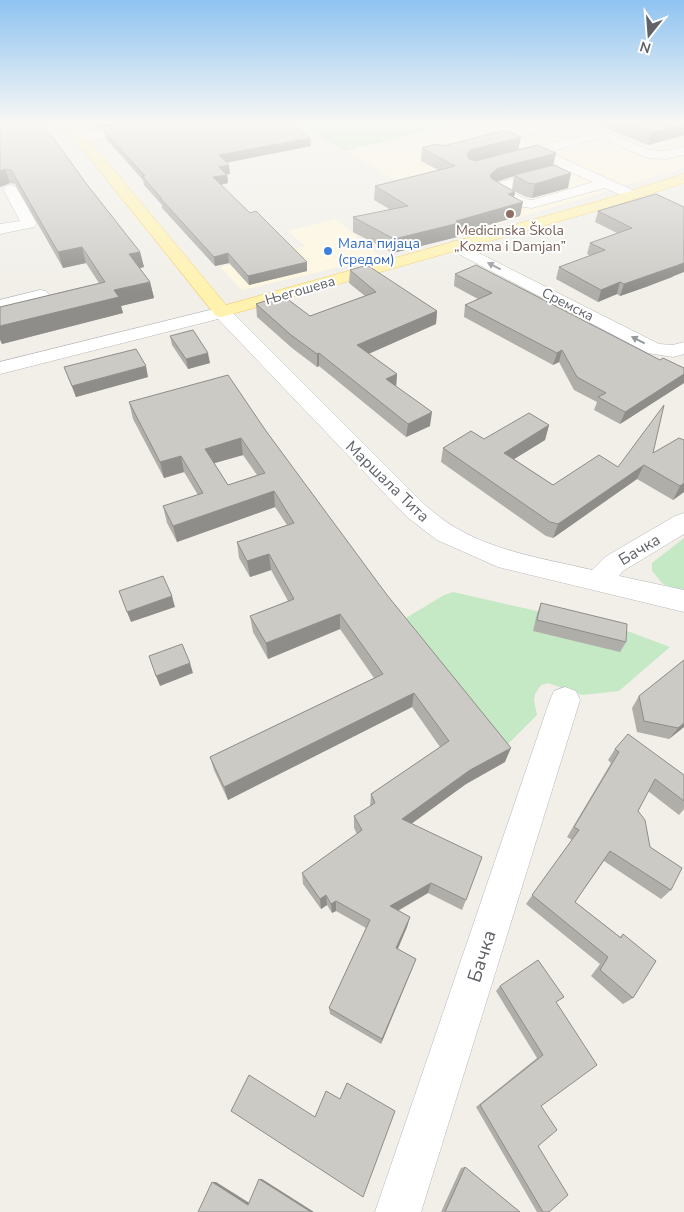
<svg xmlns="http://www.w3.org/2000/svg" width="684" height="1212" font-family="'Nunito Sans',sans-serif">
  <rect width="100%" height="100%" fill="#f1efe8"/>
  <g fill="#fef7e0">
    <path d="M 464,122 L 684,122 L 684,168 L 480,229 L 345,151 Z"/>
    <path d="M 336,219 L 381,257 L 242,290 L 220,267 L 305,246 L 288,231 Z"/>
  </g>
  <g fill="#c5e8c5">
    <path d="M 294,122 L 464,122 L 345,151 Z"/>
    <path d="M 684,538 L 684,592 L 663,584 L 652,571 L 652,563 Z"/>
    <path d="M 453,592 L 630,632 L 670,647 L 619,691 L 582,695 L 548,683 L 541,685 L 535,694 L 534,701 L 537,715 L 507,745 L 406,618 L 444,595 Z"/>
  </g>
  <g fill="none" stroke-linecap="round" stroke-linejoin="round">
    <defs>
      <g id="minor">
        <path d="M 148,122 L 177,122 L 171,126 L 80,142 L 74,138 L 80,134 Z"/>
        <path d="M 467,122 L 484,122 L 507,133 L 547,122 L 569,122 L 567,125 L 517,138 L 538,147 L 589,133 L 578,127 L 584,123 L 650,150 L 666,151 L 684,147 L 684,155 L 666,159 L 648,158 L 600,138 L 549,152 L 637,192 L 639,195 L 637,198 L 627,198 L 605,188 L 532,208 L 516,206 L 492,192 L 490,189 L 497,183 L 559,166 L 536,156 L 526,156 L 524,153 L 526,151 L 504,141 L 497,141 L 495,137 ZM 570,172 L 593,182 L 532,200 L 525,199 L 507,189 Z"/>
        <path d="M 10,185 L 15,186 L 17,189 L 37,224 L 34,227 L 0,234 L 0,224 L 20,221 L 3,189 L 5,186 Z"/>
        <path d="M 455,241 L 659,344 L 673,345 L 684,342 L 684,354 L 673,357 L 648,353 L 449,249 L 447,246 L 449,243 Z"/>
        <path d="M 40,290 L 46,291 L 49,295 L 46,299 L 0,310 L 0,300 Z"/>
        <path d="M 222,307 L 228,308 L 425,505 C 435,513 445,522 456,528 C 497,552 546,559 592,570 L 605,557 L 675,516 L 684,513 L 684,534 L 623,571 L 619,576 L 684,590 L 684,612 L 498,567 L 437,540 L 407,517 L 218,319 L 0,374 L 0,362 Z"/>
        <path d="M 565,687 L 576,691 L 580,700 L 421,1212 L 375,1212 L 550,700 L 554,691 Z"/>
      </g>
      <path id="major" d="M 61,122 L 74,122 L 226,305 L 596,202 L 684,174 L 684,183 L 606,208 L 222,317 L 216,316 Z"/>
    </defs>
    <use href="#minor" stroke="#b5b8bc" stroke-width="1"/>
    <use href="#major" stroke="#f2c960" stroke-width="1"/>
    <use href="#minor" fill="#fff" fill-rule="evenodd"/>
    <use href="#major" fill="#fff2af" fill-rule="evenodd"/>
  </g>
  <g fill="#afaea9" fill-rule="evenodd">
    <path d="M 0,122 L 85,182 L 140,252 L 144,267 L 140,268 L 150,282 L 154,298 L 121,306 L 123,313 L 2,344 L 0,340 L 0,307 L 99,283 L 86,263 L 63,268 L 15,184 L 10,183 L 0,187 Z"/>
    <path d="M 92,122 L 135,122 L 97,129 Z"/>
    <path d="M 591,122 L 684,122 L 684,135 L 648,145 Z"/>
    <path d="M 104,131 L 310,138 L 311,146 L 226,162 L 230,174 L 227,174 L 228,183 L 221,185 L 307,271 L 249,285 L 229,263 L 215,266 L 162,208 L 162,205 L 144,185 L 143,180 L 106,139 Z"/>
    <path d="M 521,137 L 518,150 L 553,165 L 568,188 L 532,198 L 526,197 L 512,190 L 514,176 L 496,182 L 515,192 L 514,197 L 520,216 L 457,234 L 457,237 L 393,253 L 353,232 L 353,217 L 391,210 L 374,200 L 375,186 L 438,170 L 421,161 L 422,148 Z"/>
    <path d="M 656,194 L 673,277 L 620,296 L 617,294 L 598,302 L 556,279 L 559,267 L 591,256 L 587,254 L 590,243 L 617,233 L 595,222 L 598,211 Z"/>
    <path d="M 350,270 L 437,311 L 436,324 L 368,354 L 397,374 L 396,386 L 430,426 L 406,437 L 319,366 L 317,367 L 292,348 L 257,317 L 256,304 L 310,316 L 365,296 L 349,283 Z"/>
    <path d="M 455,274 L 660,360 L 684,368 L 684,383 L 620,424 L 594,410 L 597,402 L 574,390 L 559,362 L 553,365 L 464,317 L 465,305 L 478,299 L 454,286 Z"/>
    <path d="M 170,336 L 210,363 L 188,369 L 172,345 Z"/>
    <path d="M 64,367 L 148,377 L 76,397 Z"/>
    <path d="M 129,402 L 266,431 L 505,762 L 466,784 L 411,824 L 466,900 L 462,910 L 428,893 L 398,911 L 410,917 L 407,927 L 398,949 L 416,959 L 381,1044 L 330,1014 L 329,1008 L 366,928 L 336,911 L 332,913 L 327,905 L 321,909 L 303,884 L 302,873 L 357,834 L 354,828 L 354,816 L 370,807 L 371,794 L 440,747 L 412,707 L 228,800 L 214,770 L 210,757 L 374,678 L 340,629 L 268,659 L 253,632 L 250,616 L 288,601 L 271,570 L 250,577 L 239,558 L 237,542 L 287,525 L 275,507 L 177,542 L 167,523 L 163,506 L 198,495 L 184,472 L 164,478 L 133,419 ZM 243,455 L 257,475 L 228,485 L 214,463 Z"/>
    <path d="M 549,425 L 545,440 L 514,459 L 553,485 L 618,467 L 653,453 L 679,438 L 684,492 L 673,500 L 637,479 L 553,538 L 546,536 L 441,462 L 443,448 Z"/>
    <path d="M 541,603 L 626,642 L 620,652 L 533,631 L 537,614 Z"/>
    <path d="M 684,660 L 684,727 L 669,739 L 637,732 L 632,708 L 639,696 Z"/>
    <path d="M 615,749 L 684,775 L 684,809 L 679,815 L 648,791 L 638,811 L 650,847 L 671,890 L 661,899 L 604,861 L 575,902 L 620,937 L 623,934 L 633,998 L 623,1004 L 591,976 L 600,964 L 526,904 L 572,840 L 567,837 L 611,763 L 608,760 Z"/>
    <path d="M 500,986 L 556,1003 L 541,1106 L 538,1146 L 549,1212 L 537,1212 L 476,1107 L 537,1058 L 496,991 Z"/>
    <path d="M 465,1167 L 520,1212 L 441,1212 L 461,1168 Z"/>
  </g>
  <g fill="#8f8d8a">
    <path d="M 96,122 L 135,122 L 97,129 Z"/>
    <path d="M 684,124 L 684,135 L 648,145 L 652,132 Z"/>
    <path d="M 521,137 L 518,150 L 465,167 L 467,154 L 470,150 Z"/>
    <path d="M 310,138 L 311,146 L 220,164 L 219,155 Z"/>
    <path d="M 556,153 L 553,166 L 514,175 L 514,176 L 496,182 L 488,189 L 490,175 L 498,168 Z"/>
    <path d="M 229,165 L 230,174 L 220,175 L 219,167 Z"/>
    <path d="M 5,169 L 10,183 L 0,187 L 0,171 Z"/>
    <path d="M 571,173 L 568,188 L 532,198 L 535,184 Z"/>
    <path d="M 227,175 L 228,183 L 214,186 L 213,177 Z"/>
    <path d="M 515,192 L 512,205 L 523,202 L 520,216 L 457,234 L 457,237 L 393,253 L 394,239 L 456,221 L 508,194 Z"/>
    <path d="M 82,247 L 86,263 L 63,268 L 58,252 Z"/>
    <path d="M 140,252 L 144,267 L 132,270 L 129,254 Z"/>
    <path d="M 228,253 L 229,263 L 215,266 L 214,257 Z"/>
    <path d="M 307,262 L 307,271 L 249,285 L 248,276 Z"/>
    <path d="M 684,263 L 684,272 L 646,287 L 620,296 L 624,284 Z"/>
    <path d="M 150,282 L 154,298 L 121,306 L 123,313 L 2,344 L 0,339 L 0,326 L 114,290 Z"/>
    <path d="M 620,282 L 617,294 L 598,302 L 601,290 Z"/>
    <path d="M 437,311 L 436,324 L 357,359 L 357,345 Z"/>
    <path d="M 562,350 L 559,362 L 553,365 L 557,353 Z"/>
    <path d="M 208,353 L 210,363 L 188,369 L 186,359 Z"/>
    <path d="M 319,353 L 319,366 L 317,367 L 317,354 Z"/>
    <path d="M 146,366 L 148,377 L 76,397 L 72,386 Z"/>
    <path d="M 397,374 L 396,388 L 386,379 Z"/>
    <path d="M 684,374 L 684,383 L 620,424 L 625,412 Z"/>
    <path d="M 432,412 L 430,426 L 406,437 L 408,424 Z"/>
    <path d="M 549,425 L 545,440 L 501,467 L 504,453 Z"/>
    <path d="M 241,438 L 243,455 L 208,465 L 205,449 Z"/>
    <path d="M 181,456 L 184,472 L 164,478 L 160,462 Z"/>
    <path d="M 644,465 L 637,479 L 553,538 L 558,524 Z"/>
    <path d="M 684,483 L 684,492 L 673,500 L 680,486 Z"/>
    <path d="M 274,491 L 275,507 L 177,542 L 173,526 Z"/>
    <path d="M 269,554 L 271,570 L 250,577 L 247,561 Z"/>
    <path d="M 172,596 L 175,607 L 131,622 L 127,612 Z"/>
    <path d="M 340,614 L 340,629 L 268,659 L 266,643 Z"/>
    <path d="M 190,663 L 193,673 L 160,686 L 156,676 Z"/>
    <path d="M 414,693 L 412,707 L 228,800 L 224,787 Z"/>
    <path d="M 684,723 L 684,727 L 669,739 L 678,728 Z"/>
    <path d="M 511,748 L 505,762 L 466,784 L 400,832 L 402,819 L 470,770 Z"/>
    <path d="M 431,883 L 428,893 L 388,916 L 390,906 Z"/>
    <path d="M 326,895 L 327,905 L 321,909 L 320,899 Z"/>
    <path d="M 336,901 L 336,911 L 332,913 L 331,904 Z"/>
    <path d="M 410,917 L 407,927 L 394,957 L 396,948 Z"/>
    <path d="M 416,959 L 413,967 L 381,1044 L 382,1039 Z"/>
    <path d="M 259,1179 L 262,1179 L 314,1212 L 311,1212 Z"/>
    <path d="M 212,1182 L 216,1182 L 251,1204 L 248,1205 Z"/>
  </g>
  <g fill="#cccac5" stroke="#8f8d8a" fill-rule="evenodd">
    <path d="M 0,122 L 42,122 L 85,182 L 140,252 L 129,254 L 150,282 L 114,290 L 119,297 L 0,326 L 0,307 L 105,282 L 82,247 L 58,252 L 11,170 L 5,169 L 0,171 Z"/>
    <path d="M 155,122 L 289,122 L 310,138 L 219,155 L 229,165 L 219,167 L 227,175 L 213,177 L 250,213 L 256,211 L 307,262 L 248,276 L 228,253 L 214,257 L 161,199 L 162,199 L 142,176 L 145,176 L 104,131 Z"/>
    <path d="M 626,122 L 684,122 L 684,124 L 652,132 Z"/>
    <path d="M 506,130 L 521,137 L 470,150 L 467,154 L 469,159 L 476,161 L 537,145 L 556,153 L 498,168 L 490,175 L 492,179 L 515,192 L 508,194 L 523,202 L 456,221 L 459,223 L 394,239 L 353,217 L 408,206 L 375,186 L 455,166 L 422,148 L 436,144 L 443,146 Z"/>
    <path d="M 554,165 L 571,173 L 535,184 L 528,183 L 514,175 Z"/>
    <path d="M 656,194 L 684,207 L 684,263 L 624,284 L 620,282 L 601,290 L 559,267 L 605,250 L 590,243 L 632,228 L 598,211 Z"/>
    <path d="M 367,265 L 437,311 L 357,345 L 397,374 L 386,379 L 432,412 L 408,424 L 319,353 L 317,354 L 291,335 L 256,304 L 282,295 L 310,316 L 376,292 L 350,270 Z"/>
    <path d="M 476,265 L 660,360 L 663,358 L 684,368 L 684,374 L 625,412 L 598,397 L 606,393 L 577,377 L 562,350 L 557,353 L 465,305 L 492,293 L 455,274 Z"/>
    <path d="M 193,330 L 208,353 L 186,359 L 170,336 Z"/>
    <path d="M 136,349 L 146,366 L 72,386 L 64,367 Z"/>
    <path d="M 228,375 L 266,431 L 387,595 L 511,748 L 470,770 L 402,819 L 482,857 L 466,900 L 431,883 L 390,906 L 410,917 L 396,948 L 416,959 L 382,1039 L 329,1008 L 370,920 L 336,901 L 331,904 L 326,895 L 320,899 L 302,873 L 362,830 L 354,816 L 375,803 L 371,794 L 449,741 L 414,693 L 224,787 L 210,757 L 383,674 L 340,614 L 266,643 L 250,616 L 294,599 L 269,554 L 247,561 L 237,542 L 294,523 L 274,491 L 173,526 L 163,506 L 203,493 L 181,456 L 160,462 L 129,402 ZM 241,438 L 265,473 L 228,485 L 205,449 Z"/>
    <path d="M 664,405 L 653,453 L 679,438 L 684,440 L 684,483 L 680,486 L 644,465 L 558,524 L 550,522 L 443,448 L 471,431 L 484,439 L 529,413 L 549,425 L 504,453 L 553,485 L 599,455 L 618,467 Z"/>
    <path d="M 163,576 L 172,596 L 127,612 L 119,591 Z"/>
    <path d="M 541,603 L 627,624 L 626,642 L 537,620 Z"/>
    <path d="M 182,644 L 190,663 L 156,676 L 149,656 Z"/>
    <path d="M 684,660 L 684,723 L 678,728 L 644,721 L 639,696 Z"/>
    <path d="M 628,734 L 684,775 L 684,801 L 655,779 L 638,811 L 645,820 L 650,847 L 682,868 L 671,890 L 610,851 L 575,902 L 621,938 L 623,934 L 656,961 L 633,998 L 600,970 L 608,957 L 532,895 L 579,830 L 574,827 L 619,752 L 615,749 Z"/>
    <path d="M 538,960 L 564,997 L 556,1002 L 597,1065 L 541,1106 L 557,1130 L 538,1146 L 568,1195 L 549,1212 L 543,1212 L 480,1105 L 543,1055 L 500,986 Z"/>
    <path d="M 249,1075 L 315,1117 L 326,1091 L 340,1099 L 347,1083 L 395,1111 L 363,1197 L 231,1111 Z"/>
    <path d="M 465,1167 L 520,1212 L 445,1212 Z"/>
    <path d="M 259,1179 L 311,1212 L 198,1212 L 212,1182 L 248,1205 Z"/>
  </g>
  <defs><path id="oneway-solid" d="M-6-.8H1V-3.2L6.5 0L1 3.2V.8H-6Z" transform="scale(1.25)"/></defs>
  <g fill="#979a9d">
    <use href="#oneway-solid" transform="translate(494 266) rotate(-153)"/>
    <use href="#oneway-solid" transform="translate(638 340) rotate(-153)"/>
  </g>
  <linearGradient id="sky" x2="0" y2="1"><stop stop-color="#8fc3f1"/><stop offset="0.42" stop-color="#f9f8f5"/><stop offset="1" stop-color="#f9f8f5" stop-opacity="0"/></linearGradient>
  <rect width="684" height="292" fill="url(#sky)"/>
  <circle fill="#8d6e63" stroke="#fff" stroke-width="2" cx="510" cy="214" r="5"/>
  <circle fill="#3f7fe0" stroke="#fff" stroke-width="2" cx="328" cy="251" r="5"/>
  <g text-anchor="middle" stroke-width="4" stroke-linejoin="round" paint-order="stroke">
    <g font-size="14" fill="#785e54" stroke="#fff">
      <text x="510" y="235">Medicinska Škola<tspan x="510" dy="16">„Kozma i Damjan”</tspan></text>
    </g>
    <g font-size="14" fill="#366cbe" stroke="#fff" text-anchor="start">
      <text x="338" y="248">Мала пијаца<tspan x="338" dy="16">(средом)</tspan></text>
    </g>
    <g font-size="14" fill="#5f6368" stroke="#fff">
      <text transform="translate(300 290) rotate(-16)" y="5">Његошева</text>
      <text transform="translate(568 304) rotate(27)" y="5">Сремска</text>
    </g>
    <g font-size="16" fill="#5f6368" stroke="#fff">
      <text transform="translate(388 481) rotate(44)" y="6">Маршала Тита</text>
      <text transform="translate(639 549) rotate(-31)" y="6">Бачка</text>
    </g>
    <g font-size="19" fill="#5f6368" stroke="#fff">
      <text transform="translate(481 956) rotate(-72)" y="7">Бачка</text>
    </g>
  </g>
  <g transform="translate(649 35) rotate(197)" stroke="#ffffff" stroke-width="4" paint-order="stroke">
  <path d="M0-4L9 19L0 12L-9 19Z" fill="#5f6368"/>
  <text y="-8" font-size="14" font-weight="bold" text-anchor="middle" fill="#5f6368">N</text>
  </g>
</svg>
